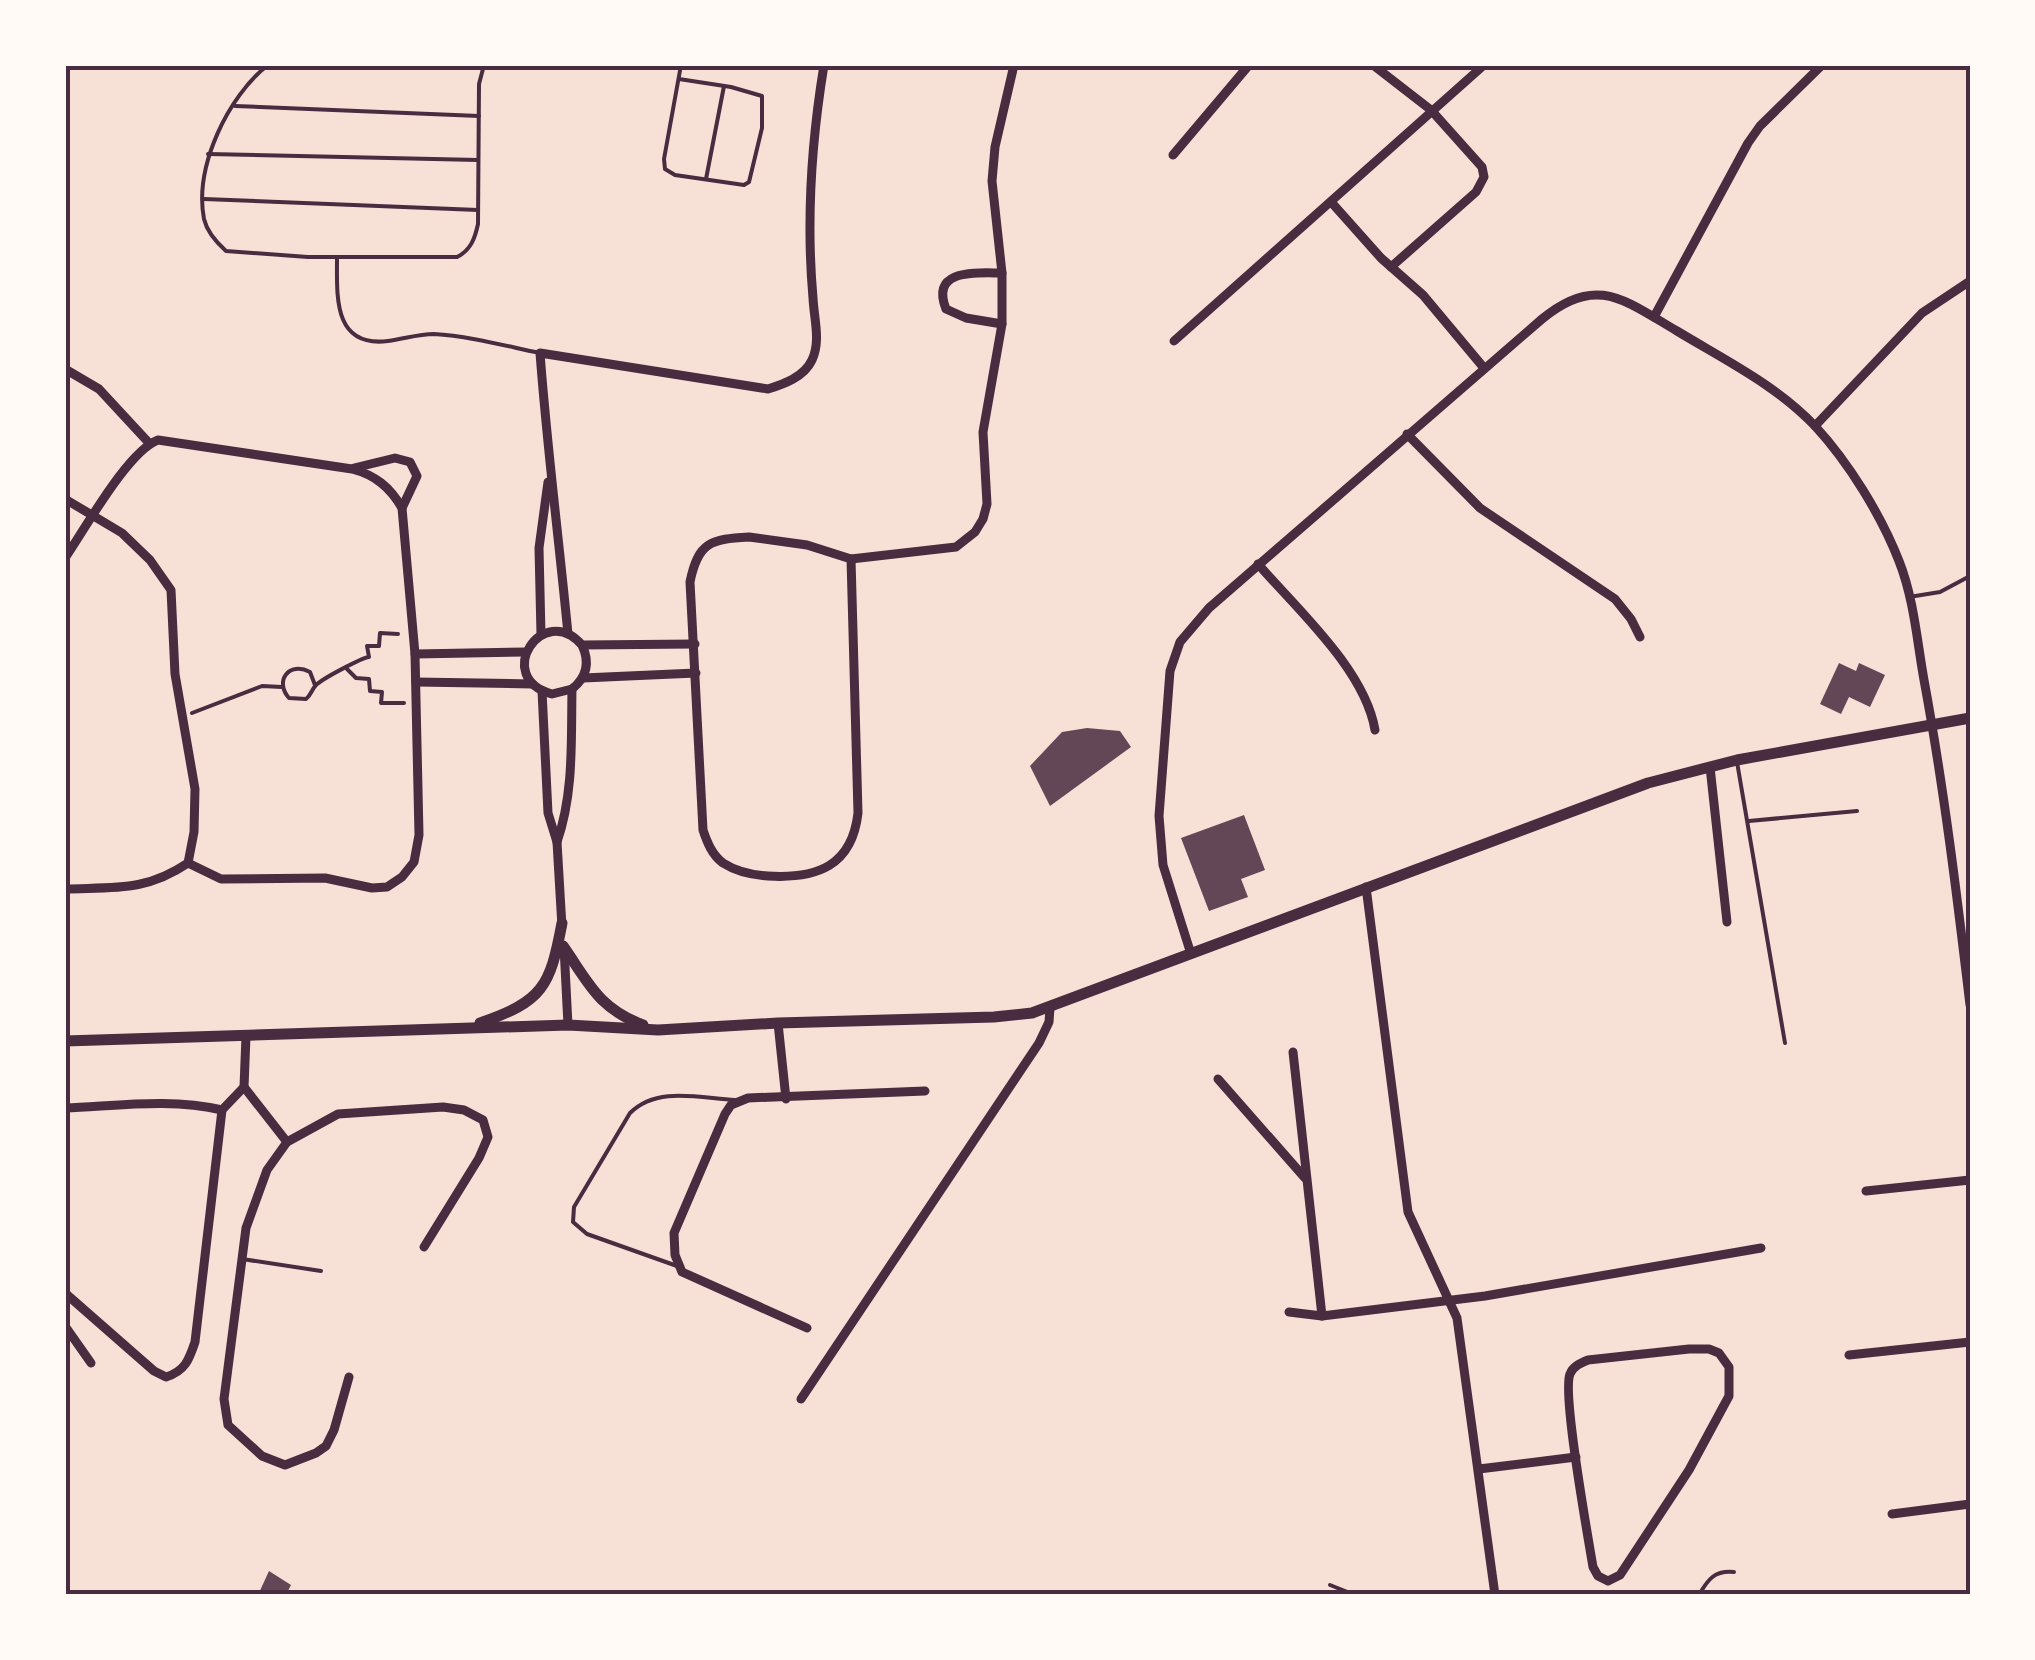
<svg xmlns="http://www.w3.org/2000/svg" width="2035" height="1660" font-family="Helvetica,sans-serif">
  <rect width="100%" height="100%" fill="#f7e1d7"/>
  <g fill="#644757">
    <path d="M 1839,663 L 1856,671 L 1859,663 L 1885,675 L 1870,707 L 1849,697 L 1841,714 L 1820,704 Z"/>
    <path d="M 1087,728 L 1120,731 L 1131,747 L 1050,806 L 1030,766 L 1062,732 Z"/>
    <path d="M 1244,815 L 1265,870 L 1241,879 L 1248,897 L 1209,911 L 1181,838 Z"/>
    <path d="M 269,1571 L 291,1585 L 286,1595 L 258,1595 Z"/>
  </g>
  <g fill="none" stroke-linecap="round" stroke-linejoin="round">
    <g stroke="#4a2c40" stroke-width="4">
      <path d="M 347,669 L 356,678 L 369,679 L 370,691 L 382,692 L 381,703 L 404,703"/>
      <path d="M 315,685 L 310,672 C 289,661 274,681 289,698 L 306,699 C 311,695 312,689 316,685 C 322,679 361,658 369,657 L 367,646 L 379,646 L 380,633 L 398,634"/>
      <path d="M 192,713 L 262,686 L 282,687"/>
    </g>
    <g stroke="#4a2c40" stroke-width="4">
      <path d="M 268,65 C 228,96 194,167 204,219 C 207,232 216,242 226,251 L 308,257 L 457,257 C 471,250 475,238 478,224 L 479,84 L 484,65"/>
      <path d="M 460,65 L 483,66"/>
      <path d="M 679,79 L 731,87 L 762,96 L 762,128 L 749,182 L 744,185 L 675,175 L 665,169 L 664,159 L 681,65"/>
      <path d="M 235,106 L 479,116"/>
      <path d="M 208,154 L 478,160"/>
      <path d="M 706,179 L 724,86"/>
      <path d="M 204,199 L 478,210"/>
      <path d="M 337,259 C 337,296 333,348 388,341 C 404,339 418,334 434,334 C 469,336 506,346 540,353"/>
      <path d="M 1909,597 L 1940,592 L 1970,576"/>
      <path d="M 1737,762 L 1785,1043"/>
      <path d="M 1749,821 L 1857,811"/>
      <path d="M 242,1259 L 321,1271"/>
      <path d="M 677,1266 L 587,1234 L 573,1222 L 574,1207 L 630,1113 C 657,1086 699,1098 735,1100"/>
      <path d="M 1330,1585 L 1355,1595"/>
      <path d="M 1699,1595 C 1708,1579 1715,1570 1734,1572"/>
    </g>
    <g stroke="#4a2c40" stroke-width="9">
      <path d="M 1373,65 L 1431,110 L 1482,167 L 1484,177 L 1476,192 L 1391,267"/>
      <path d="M 1173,155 L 1249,65"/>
      <path d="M 1332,203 L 1381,258 L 1423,295 L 1484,368"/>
      <path d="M 1002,273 C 977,273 930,268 946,309 L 966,318 L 1002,324"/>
      <path d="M 1654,317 L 1748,143 L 1760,126 L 1822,65"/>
      <path d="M 1174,341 L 1484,65"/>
      <path d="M 65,369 L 99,389 L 149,443"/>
      <path d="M 1815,426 L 1922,313 L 1970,281"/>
      <path d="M 1407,434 L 1480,508 L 1615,599 L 1631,619 L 1640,637"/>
      <path d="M 354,468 L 395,458 L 410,462 L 417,476 L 402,508"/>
      <path d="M 65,499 L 122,533 L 150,560 L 171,590 L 175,674 L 195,789 L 194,832 L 188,863"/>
      <path d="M 749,537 L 807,545 L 851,559 L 858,813 C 852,866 817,879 768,876 C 752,875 737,872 723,863 C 712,855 707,842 703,830 L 690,582 C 698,542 711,539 749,537 Z"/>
      <path d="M 65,558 C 85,529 128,451 158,440 L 352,469 C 375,475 390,487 402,508 L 415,654 L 419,835 L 414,862 L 402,877 L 387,887 L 372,888 L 325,878 L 221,879 L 188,863 C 145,892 114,887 65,889"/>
      <path d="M 851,559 L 956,547 L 975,532 L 983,519 L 987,504 L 983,432 L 1002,324 L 1002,273 L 992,181 L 995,147 L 1014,65"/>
      <path d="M 1258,564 C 1298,610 1365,670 1375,730"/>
      <path d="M 568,634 C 559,540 547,447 540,353 L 768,389 C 784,384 804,377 812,360 C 821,341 814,319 813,298 C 806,219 811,144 824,65"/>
      <path d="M 541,635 L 539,548 L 548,482"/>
      <path d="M 582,645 C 590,662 587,677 572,689 L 552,694 C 492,678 543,600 582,645 L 695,644"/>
      <path d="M 415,654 L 526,652"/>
      <path d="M 583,678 L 696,673"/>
      <path d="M 416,682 L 532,684"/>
      <path d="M 542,691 L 548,813 L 557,842 L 562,927"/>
      <path d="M 1710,767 L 1727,922"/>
      <path d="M 557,842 C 574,793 571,741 572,689"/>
      <path d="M 1366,887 L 1408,1212 L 1457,1318 L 1495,1595"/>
      <path d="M 564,947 L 568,1025"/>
      <path d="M 1191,954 L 1163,865 L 1159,816 L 1170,671 L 1180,642 L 1209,608 L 1542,319 C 1596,274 1624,300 1677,331 C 1725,360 1776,385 1815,426 C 1849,463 1881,515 1899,561 C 1914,599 1917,641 1924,680 C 1944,788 1957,896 1970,1005"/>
      <path d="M 778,1023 L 786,1099"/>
      <path d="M 246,1036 L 244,1087 L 287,1142"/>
      <path d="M 1293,1052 L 1322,1316"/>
      <path d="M 1218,1079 L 1305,1178"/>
      <path d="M 65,1108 C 117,1106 171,1098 222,1110"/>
      <path d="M 1866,1191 L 1970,1180"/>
      <path d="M 65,1293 L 154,1371 L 166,1377 C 185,1371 189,1360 195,1342 L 222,1110 L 244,1087"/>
      <path d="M 1289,1312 L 1322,1316 L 1485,1296 L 1761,1248"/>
      <path d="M 65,1326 L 91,1363"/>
      <path d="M 807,1328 L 682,1272 L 675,1255 L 674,1233 L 725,1114 L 731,1105 L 748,1098 L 925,1091"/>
      <path d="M 1689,1349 L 1709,1349 L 1719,1353 L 1729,1367 L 1729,1396 L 1689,1470 L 1620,1575 L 1608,1581 L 1598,1576 L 1593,1567 C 1588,1537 1562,1393 1570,1374 C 1573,1366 1581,1363 1588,1360 Z"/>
      <path d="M 1849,1355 L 1970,1342"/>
      <path d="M 349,1377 L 334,1430 L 326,1446 L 316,1453 L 285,1465 L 262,1456 L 228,1425 L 224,1399 L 246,1228 L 267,1170 L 287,1142 L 338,1114 L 443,1107 L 464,1110 L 483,1120 L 488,1137 L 479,1158 L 424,1247"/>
      <path d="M 801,1399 L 1039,1043 L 1049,1022 L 1050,1008"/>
      <path d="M 1479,1469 L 1576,1457"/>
      <path d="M 1892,1514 L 1970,1504"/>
    </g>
    <g stroke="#4a2c40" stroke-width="11">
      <path d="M 563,946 C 589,983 598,1008 643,1025"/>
      <path d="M 480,1023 C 543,1001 550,987 562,923"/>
      <path d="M 65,1041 L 568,1025 L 658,1030 L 778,1023 L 994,1017 L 1032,1013 L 1648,783 L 1737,760 L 1970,718"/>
    </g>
  </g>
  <rect width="2035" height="1660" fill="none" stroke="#fffaf5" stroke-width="135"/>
  <rect x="68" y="68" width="1900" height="1524" fill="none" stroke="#4a2c40" stroke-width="4"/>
</svg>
